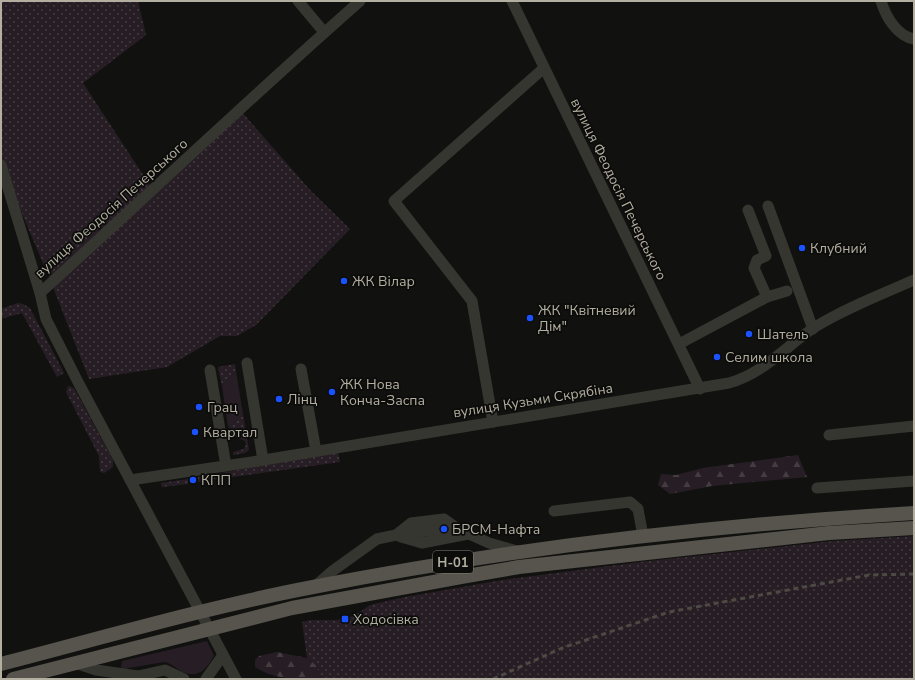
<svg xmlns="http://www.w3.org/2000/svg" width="915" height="680" font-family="'Nunito Sans',sans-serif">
  <defs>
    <pattern id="grass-dots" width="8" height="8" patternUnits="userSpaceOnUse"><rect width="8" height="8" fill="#271e25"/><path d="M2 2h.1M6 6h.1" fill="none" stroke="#443c41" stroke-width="1.8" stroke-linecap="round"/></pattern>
    <pattern id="forest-firs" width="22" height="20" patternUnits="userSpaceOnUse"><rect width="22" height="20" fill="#271e25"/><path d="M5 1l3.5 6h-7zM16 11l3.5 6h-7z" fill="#443c41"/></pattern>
  </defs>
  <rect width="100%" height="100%" fill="#111110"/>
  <g fill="url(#grass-dots)">
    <path d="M 1,1 L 138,1 L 146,35 L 83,83 L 153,190 L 240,110 L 310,190 L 350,229 L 256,325 L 237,336 L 220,336 L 167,367 L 89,379 L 51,282 L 1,164 Z"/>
    <path d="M 18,303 L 23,304 L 30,308 L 64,373 L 57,377 L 22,313 L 1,319 L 1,309 Z"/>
    <path d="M 235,364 L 236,371 L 222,386 L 218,367 Z"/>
    <path d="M 68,386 L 74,388 L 113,460 L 113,467 L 104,473 L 100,472 L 99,456 L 66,392 Z"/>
    <path d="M 243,414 L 249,450 L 245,453 L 233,455 L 233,452 L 244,449 L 246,445 L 245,441 L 230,435 L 228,427 Z"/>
    <path d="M 338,452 L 340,462 L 198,482 L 198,477 Z"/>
    <path d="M 188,479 L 188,484 L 162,487 L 161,483 Z"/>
    <path d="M 914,536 L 914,679 L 321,679 L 317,666 L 307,658 L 302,622 L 311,620 L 337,620 L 354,616 L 370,605 L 405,597 L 502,580 L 640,562 L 833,541 Z"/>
  </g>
  <g fill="url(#forest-firs)">
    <path d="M 798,455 L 807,477 L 712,486 L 670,494 L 658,485 L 661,474 L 676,475 L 703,468 Z"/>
    <path d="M 277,652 L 307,658 L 317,666 L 321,679 C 295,679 275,680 255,667 L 255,660 L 259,656 Z"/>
  </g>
  <g fill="#271e25">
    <path d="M 236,371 L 243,414 L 228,427 L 222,386 Z"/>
    <path d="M 207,641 L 214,656 C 205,671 197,680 179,670 C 174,666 170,663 164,662 L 123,669 L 121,667 L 122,661 Z"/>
  </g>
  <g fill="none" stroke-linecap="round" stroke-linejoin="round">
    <g stroke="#363630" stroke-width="11">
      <path d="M 298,1 L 324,32"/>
      <path d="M 512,1 L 700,389"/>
      <path d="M 881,1 C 886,17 897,36 914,39"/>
      <path d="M 1,165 L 40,293"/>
      <path d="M 768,206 L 813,329"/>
      <path d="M 748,210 L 766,256 L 757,260 L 754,268 L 767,297"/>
      <path d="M 679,344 L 767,297 L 787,291"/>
      <path d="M 247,363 L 263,460"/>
      <path d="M 301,369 L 316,451"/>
      <path d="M 210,370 L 226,466"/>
      <path d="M 493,422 L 472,301 L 394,201 L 544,68"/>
      <path d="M 829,435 L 914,426"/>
      <path d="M 130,480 L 252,462 L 729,383 C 763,374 786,346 815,327 C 846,308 880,295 914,280"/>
      <path d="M 817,488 L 914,481"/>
      <path d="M 554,511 L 630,502 L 638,509 L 643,536"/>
      <path d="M 396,535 L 411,523 L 444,519 L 458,529"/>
      <path d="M 401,537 L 422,543 L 468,534"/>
      <path d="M 314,587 L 331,572 L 377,539 L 396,535 L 434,530 L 458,529 L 489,543 L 517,551"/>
      <path d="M 75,663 L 96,670 L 138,676 L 138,679"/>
      <path d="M 138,676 L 165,670 L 184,679"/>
      <path d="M 206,679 L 223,655"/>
      <path d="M 236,679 L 78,382 L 46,319 L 40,293 C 147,196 252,96 360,1"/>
    </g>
    <g stroke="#56544c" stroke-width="14">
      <path d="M 1,664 C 105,637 208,607 313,587 C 511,548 712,525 914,513"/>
      <path d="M 13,679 L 292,608 L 461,577 L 519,567 L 829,533 L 914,528"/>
    </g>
    <path stroke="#4c4a43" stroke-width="3" stroke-dasharray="5 4" stroke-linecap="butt" d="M 493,679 L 562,648 L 669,612 L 869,575 L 914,574"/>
  </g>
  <g fill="#1a52ff" stroke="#0c0c0b" stroke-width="1.5">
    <circle cx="802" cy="248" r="4"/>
    <circle cx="344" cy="281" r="4"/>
    <circle cx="530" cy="318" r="4"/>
    <circle cx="749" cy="334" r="4"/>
    <circle cx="717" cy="357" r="4"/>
    <circle cx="332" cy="392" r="4"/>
    <circle cx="279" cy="399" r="4"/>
    <circle cx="199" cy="407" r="4"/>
    <circle cx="195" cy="432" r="4"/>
    <circle cx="193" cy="480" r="4"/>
    <circle cx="444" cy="529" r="4"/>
    <rect x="341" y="615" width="8" height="8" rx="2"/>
  </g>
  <g text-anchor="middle" stroke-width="3.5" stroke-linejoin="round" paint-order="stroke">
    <rect fill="#0c0c0b" stroke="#817e73" stroke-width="1" x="433" y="551" width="40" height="22" rx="3"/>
    <g font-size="13" font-weight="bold" fill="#b3afa0">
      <text x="453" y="567">Н-01</text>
    </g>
    <g font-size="14" fill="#b3afa0" stroke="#0c0c0b">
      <text transform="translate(619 189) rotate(64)" y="5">вулиця Феодосія Печерського</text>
      <text transform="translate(111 208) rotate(-42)" y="5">вулиця Феодосія Печерського</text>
      <text transform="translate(533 400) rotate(-9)" y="5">вулиця Кузьми Скрябіна</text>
    </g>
    <g font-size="14" fill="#b3afa0" stroke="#0c0c0b" text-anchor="start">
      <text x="810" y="253">Клубний</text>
      <text x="352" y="286">ЖК Вілар</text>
      <text x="538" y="315">ЖК "Квітневий<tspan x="538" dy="16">Дім"</tspan></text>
      <text x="757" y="339">Шатель</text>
      <text x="725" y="362">Селим школа</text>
      <text x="340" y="389">ЖК Нова<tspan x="340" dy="16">Конча-Заспа</tspan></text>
      <text x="287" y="404">Лінц</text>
      <text x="207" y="412">Грац</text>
      <text x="203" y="437">Квартал</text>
      <text x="201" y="485">КПП</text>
      <text x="452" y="534">БРСМ-Нафта</text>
      <text x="353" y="624">Ходосівка</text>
    </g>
  </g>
  <rect width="915" height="680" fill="none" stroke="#b3afa0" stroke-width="4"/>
</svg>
